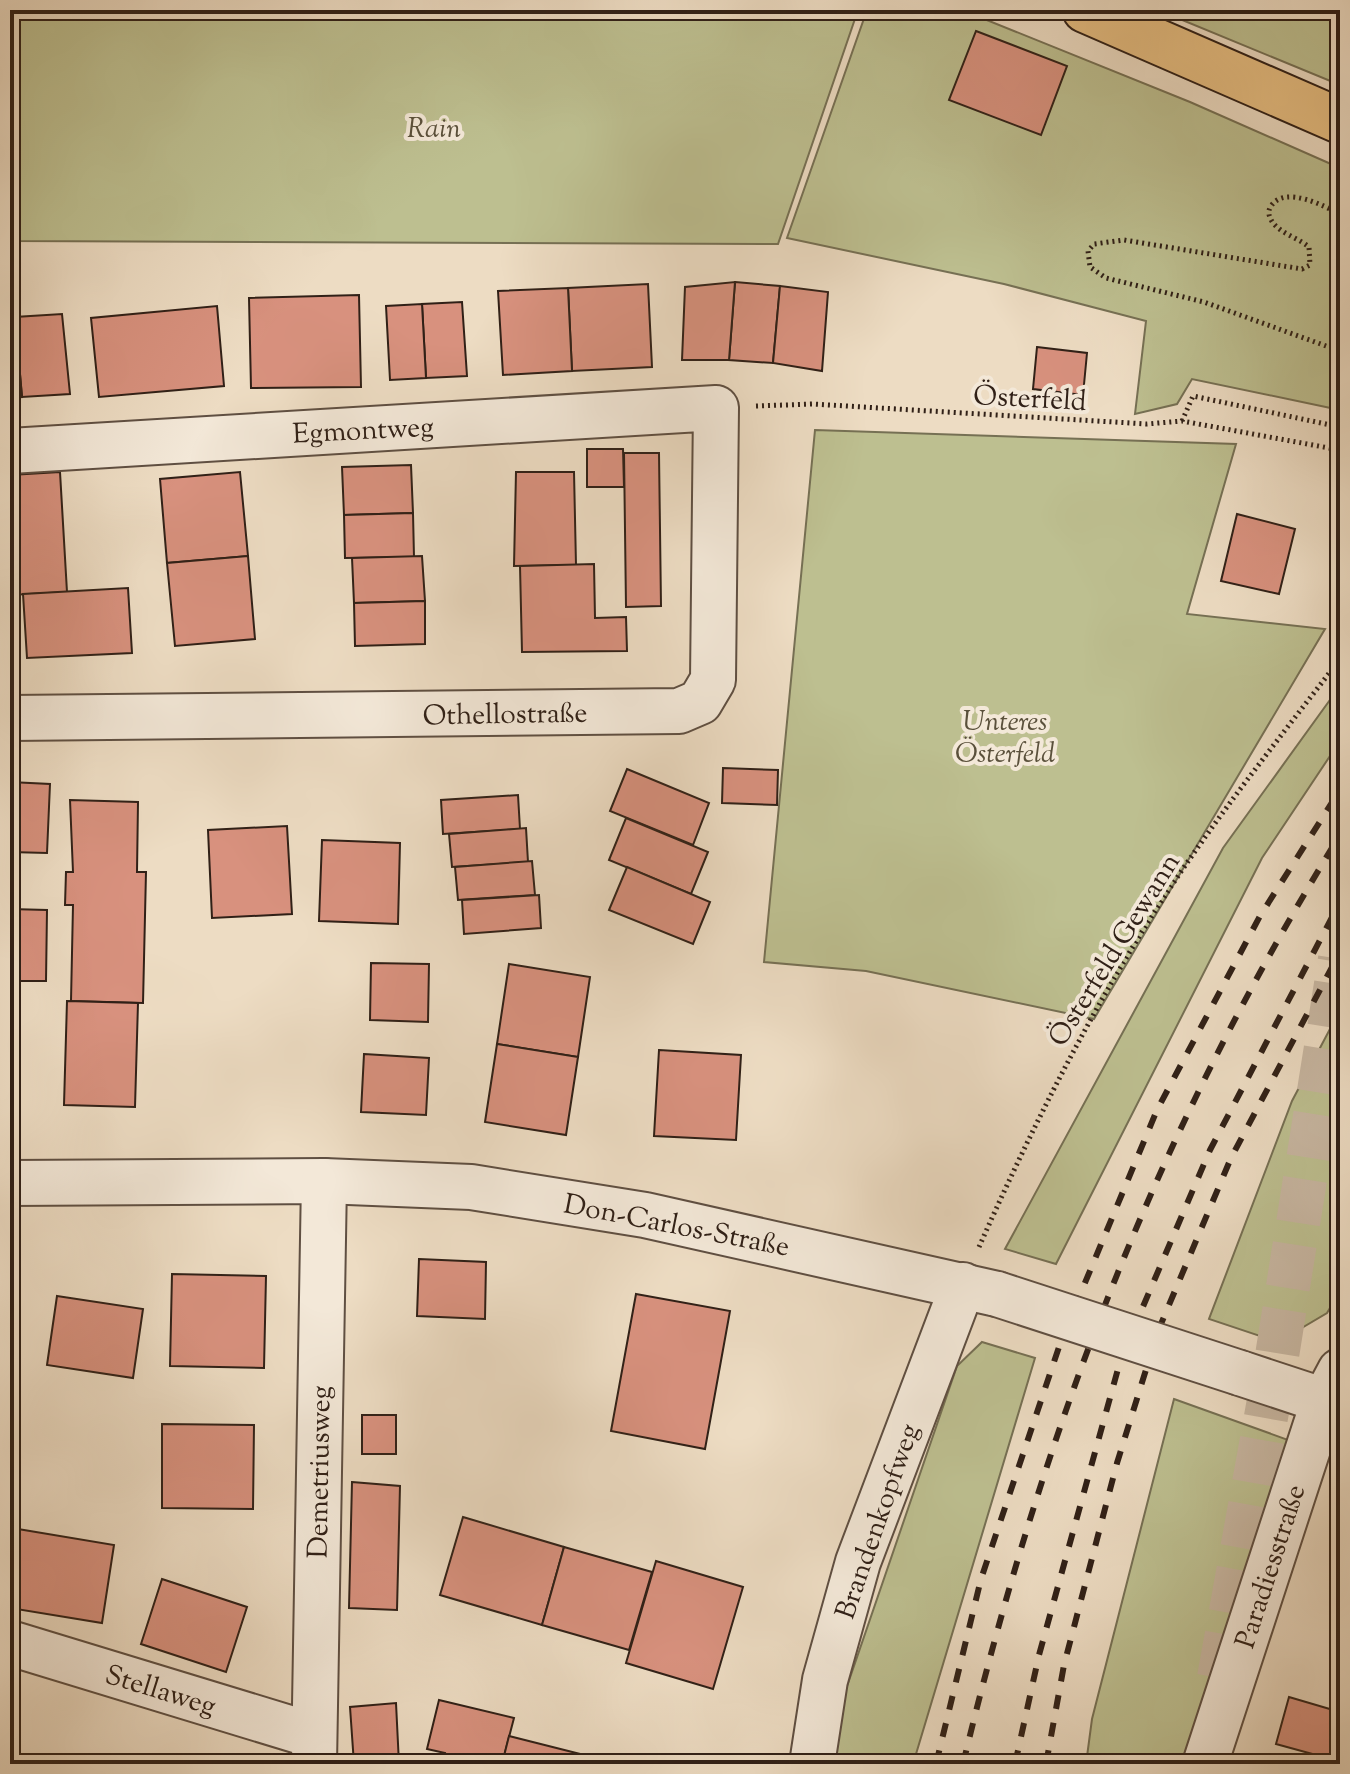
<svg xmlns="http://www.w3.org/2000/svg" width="1350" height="1774" font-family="'Sorts Mill Goudy',serif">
  <rect width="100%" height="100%" fill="#eddcc3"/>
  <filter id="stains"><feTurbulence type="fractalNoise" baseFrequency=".0025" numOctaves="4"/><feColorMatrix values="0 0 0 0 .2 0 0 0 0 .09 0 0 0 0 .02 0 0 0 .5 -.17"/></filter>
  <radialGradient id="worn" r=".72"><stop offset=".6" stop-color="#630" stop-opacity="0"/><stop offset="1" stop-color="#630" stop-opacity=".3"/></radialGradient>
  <g fill="#bdbf90" stroke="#767054" stroke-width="2">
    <path d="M 10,10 L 858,10 L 778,244 L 10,241 Z"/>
    <path d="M 867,10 L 962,10 L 1190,102 L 1340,168 L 1340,410 L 1192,379 L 1177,404 L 1135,414 L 1146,321 L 1004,284 L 787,238 Z"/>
    <path d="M 1158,10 L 1340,10 L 1340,85 Z"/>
    <path d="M 815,430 L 1236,444 L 1187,614 L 1325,629 L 1094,1019 L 866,971 L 764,962 Z"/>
    <path d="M 1340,686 L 1340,741 L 1262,858 L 1056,1264 L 1005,1249 L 1223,848 Z"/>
    <path d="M 1340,1010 L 1340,1291 L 1327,1313 L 1278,1342 L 1209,1319 L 1292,1101 Z"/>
    <path d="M 982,1342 L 1035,1358 L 913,1764 L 835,1764 L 843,1698 L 957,1366 Z"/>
    <path d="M 1174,1399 L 1291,1441 L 1183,1764 L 1086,1764 L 1092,1719 Z"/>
  </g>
  <g fill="#d8917e" stroke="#302017" stroke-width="2">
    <path d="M 976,31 L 1067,66 L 1041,135 L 949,100 Z"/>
    <path d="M 735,282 L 780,286 L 773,363 L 729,360 Z"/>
    <path d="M 735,282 L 729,360 L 682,360 L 685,287 Z"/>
    <path d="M 648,284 L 652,367 L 572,371 L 568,288 Z"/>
    <path d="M 780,286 L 828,292 L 822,371 L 773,363 Z"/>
    <path d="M 568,288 L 572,371 L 503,375 L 498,291 Z"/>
    <path d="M 359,295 L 361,387 L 251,388 L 249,298 Z"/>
    <path d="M 462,302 L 467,376 L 426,378 L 422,304 Z"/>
    <path d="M 422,304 L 426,378 L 390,380 L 386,306 Z"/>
    <path d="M 217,306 L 224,386 L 99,397 L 91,318 Z"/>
    <path d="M 62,314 L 70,394 L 22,397 L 15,317 Z"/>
    <path d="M 10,317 L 15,317 L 22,397 L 10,398 Z"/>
    <path d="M 1037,347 L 1087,353 L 1083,395 L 1033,389 Z"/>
    <path d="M 587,449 L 623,449 L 624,487 L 587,487 Z"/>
    <path d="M 624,453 L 659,453 L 661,606 L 626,607 Z"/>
    <path d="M 411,465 L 413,513 L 344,515 L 342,467 Z"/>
    <path d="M 60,472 L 67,592 L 10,595 L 10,475 Z"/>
    <path d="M 240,472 L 248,556 L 167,563 L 160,479 Z"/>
    <path d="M 516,472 L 574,472 L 576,565 L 514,566 Z"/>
    <path d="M 413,513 L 414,557 L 345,558 L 344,515 Z"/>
    <path d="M 1237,514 L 1295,529 L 1279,594 L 1221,581 Z"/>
    <path d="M 248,556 L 255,639 L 175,646 L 167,563 Z"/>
    <path d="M 422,556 L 425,601 L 354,603 L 352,558 Z"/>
    <path d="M 594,564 L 595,618 L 626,617 L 627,651 L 522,652 L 520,566 Z"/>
    <path d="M 128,588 L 132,653 L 27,658 L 23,594 Z"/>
    <path d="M 425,601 L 425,644 L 355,646 L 354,603 Z"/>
    <path d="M 723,768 L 778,770 L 777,805 L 722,803 Z"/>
    <path d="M 627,769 L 709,803 L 693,845 L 610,811 Z"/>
    <path d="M 10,782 L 50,784 L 47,853 L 10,852 Z"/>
    <path d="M 518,795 L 520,829 L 443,834 L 441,800 Z"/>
    <path d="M 70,800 L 138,802 L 137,872 L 146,872 L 143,1003 L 71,1001 L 73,905 L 65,905 L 66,872 L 73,872 Z"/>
    <path d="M 626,818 L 708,852 L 691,894 L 609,860 Z"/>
    <path d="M 287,826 L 292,914 L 212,918 L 208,830 Z"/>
    <path d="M 526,828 L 528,862 L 452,867 L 449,834 Z"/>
    <path d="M 322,840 L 400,843 L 398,924 L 319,921 Z"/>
    <path d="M 532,861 L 535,895 L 458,900 L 455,867 Z"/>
    <path d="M 627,867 L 710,902 L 693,944 L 609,910 Z"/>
    <path d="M 539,895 L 541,928 L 464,934 L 462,900 Z"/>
    <path d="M 10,909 L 47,910 L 46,981 L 10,981 Z"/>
    <path d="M 371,963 L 429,964 L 428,1022 L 370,1020 Z"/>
    <path d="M 509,964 L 590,977 L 578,1057 L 497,1044 Z"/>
    <path d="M 67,1001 L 138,1003 L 135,1107 L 64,1105 Z"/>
    <path d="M 497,1044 L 578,1057 L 566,1135 L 485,1122 Z"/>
    <path d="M 659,1050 L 741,1055 L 736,1140 L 654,1136 Z"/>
    <path d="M 364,1054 L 429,1058 L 426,1115 L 361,1112 Z"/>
    <path d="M 419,1259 L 486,1262 L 485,1319 L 417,1316 Z"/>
    <path d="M 172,1274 L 266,1276 L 264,1368 L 170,1366 Z"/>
    <path d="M 636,1294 L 730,1311 L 705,1449 L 611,1431 Z"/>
    <path d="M 57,1296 L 143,1309 L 133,1378 L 47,1365 Z"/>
    <rect x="362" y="1415" width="34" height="39"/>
    <path d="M 162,1424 L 254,1425 L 253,1509 L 162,1508 Z"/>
    <path d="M 352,1482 L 400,1486 L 397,1610 L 349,1608 Z"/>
    <path d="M 463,1517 L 564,1547 L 542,1625 L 440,1595 Z"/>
    <path d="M 18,1529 L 114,1545 L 102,1623 L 10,1608 L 10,1580 Z"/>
    <path d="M 564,1547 L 652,1572 L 629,1650 L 542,1625 Z"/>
    <path d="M 656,1561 L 743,1587 L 713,1689 L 626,1663 Z"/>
    <path d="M 162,1579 L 247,1607 L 226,1672 L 141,1644 Z"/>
    <path d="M 1289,1697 L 1340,1712 L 1338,1761 L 1276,1744 Z"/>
    <path d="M 439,1700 L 514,1718 L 502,1764 L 443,1764 L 445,1753 L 427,1749 Z"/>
    <path d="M 396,1703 L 399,1764 L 354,1764 L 350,1707 Z"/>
    <path d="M 10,1733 L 16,1735 L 11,1764 L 10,1764 Z"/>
    <path d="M 509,1736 L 604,1760 L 603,1764 L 502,1764 Z"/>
  </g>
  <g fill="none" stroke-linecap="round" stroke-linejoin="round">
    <path stroke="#c7b6a1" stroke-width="44" stroke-dasharray="44 22" stroke-linecap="butt" d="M 1219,1678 L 1277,1356 L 1340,959"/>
    <defs>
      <g id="minor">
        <path d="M 10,451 L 716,408 L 713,680 L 700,702 L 679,711 L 10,718"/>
        <path d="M 10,1183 L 324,1181 L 471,1187 L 645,1215 L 997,1294"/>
        <path d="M 1240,1373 L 1340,1406"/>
        <path d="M 10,1643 L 312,1735"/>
        <path d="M 314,1764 L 324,1181"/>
        <path d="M 812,1764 L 825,1680 L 858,1562 L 963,1285"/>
        <path d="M 1205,1764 L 1323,1403 L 1340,1371"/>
      </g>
      <path id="major" d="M 1085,10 L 1340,121"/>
    </defs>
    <use href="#minor" stroke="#5f4f42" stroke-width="48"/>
    <use href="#major" stroke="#302017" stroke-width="48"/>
    <g stroke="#302017" stroke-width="5" stroke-dasharray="2 4" stroke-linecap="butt">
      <path d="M 1340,214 C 1324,206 1285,185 1271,206 C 1267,212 1269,217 1273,223 C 1282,234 1298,238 1309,247 L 1310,265 L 1302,269 L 1124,240 L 1094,244 L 1088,251 L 1090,267 L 1106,278 L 1204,302 L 1340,351"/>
      <path d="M 756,406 L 813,404 L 1147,424 L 1182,421 L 1340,450"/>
      <path d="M 1182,421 L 1193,396 L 1340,427"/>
      <path d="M 979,1247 C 1029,1134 1084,1024 1150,919 C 1207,828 1275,744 1340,659"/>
    </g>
    <use href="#minor" stroke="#f3e8d8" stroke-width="44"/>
    <use href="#major" stroke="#e6be82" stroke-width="44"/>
    <g stroke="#302017" stroke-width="6" stroke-dasharray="14 14" stroke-linecap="butt">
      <path d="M 936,1764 L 981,1579 L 1062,1338 L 1157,1110 L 1260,916 L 1340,790"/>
      <path d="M 963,1764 C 1044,1427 1157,1131 1340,835"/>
      <path d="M 1015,1764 L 1039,1655 L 1121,1358 L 1210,1150 L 1340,902"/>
      <path d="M 1046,1764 L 1064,1665 L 1117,1463 L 1158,1331 L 1231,1158 L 1340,952"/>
    </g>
    <defs>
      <path id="minor-bridge" d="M 997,1294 L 1240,1373"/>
    </defs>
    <use href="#minor-bridge" stroke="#5f4f42" stroke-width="48" stroke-linecap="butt"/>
    <use href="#minor-bridge" stroke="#f3e8d8" stroke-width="44"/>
  </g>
  <g text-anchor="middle" stroke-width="8" stroke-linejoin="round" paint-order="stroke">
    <g font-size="28" font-style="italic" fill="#5a503b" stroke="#f3e8d8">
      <text x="434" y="137">Rain</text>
      <text x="1005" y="730">Unteres<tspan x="1005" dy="32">Österfeld</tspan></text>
    </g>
    <g font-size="28" fill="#302017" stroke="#f3e8d8">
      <text transform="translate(1030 397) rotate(3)" y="10">Österfeld</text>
      <text transform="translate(363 429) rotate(-3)" y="10">Egmontweg</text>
      <text transform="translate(505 713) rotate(-1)" y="10">Othellostraße</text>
      <text transform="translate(1113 949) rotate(-58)" y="10">Österfeld Gewann</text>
      <text transform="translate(677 1224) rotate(11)" y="10">Don-Carlos-Straße</text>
      <text transform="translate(318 1472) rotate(-89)" y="10">Demetriusweg</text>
      <text transform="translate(876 1521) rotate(-71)" y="10">Brandenkopfweg</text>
      <text transform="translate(1269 1566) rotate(-72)" y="10">Paradiesstraße</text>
      <text transform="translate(161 1689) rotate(17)" y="10">Stellaweg</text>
    </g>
  </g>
  <rect width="1350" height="1774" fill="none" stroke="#eddcc3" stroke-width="40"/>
  <rect x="12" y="12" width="1326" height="1750" fill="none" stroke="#302017" stroke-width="4"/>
  <rect x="20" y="20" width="1310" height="1734" fill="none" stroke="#302017" stroke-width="2"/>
  <rect width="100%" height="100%" filter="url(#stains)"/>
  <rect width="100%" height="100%" fill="url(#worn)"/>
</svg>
